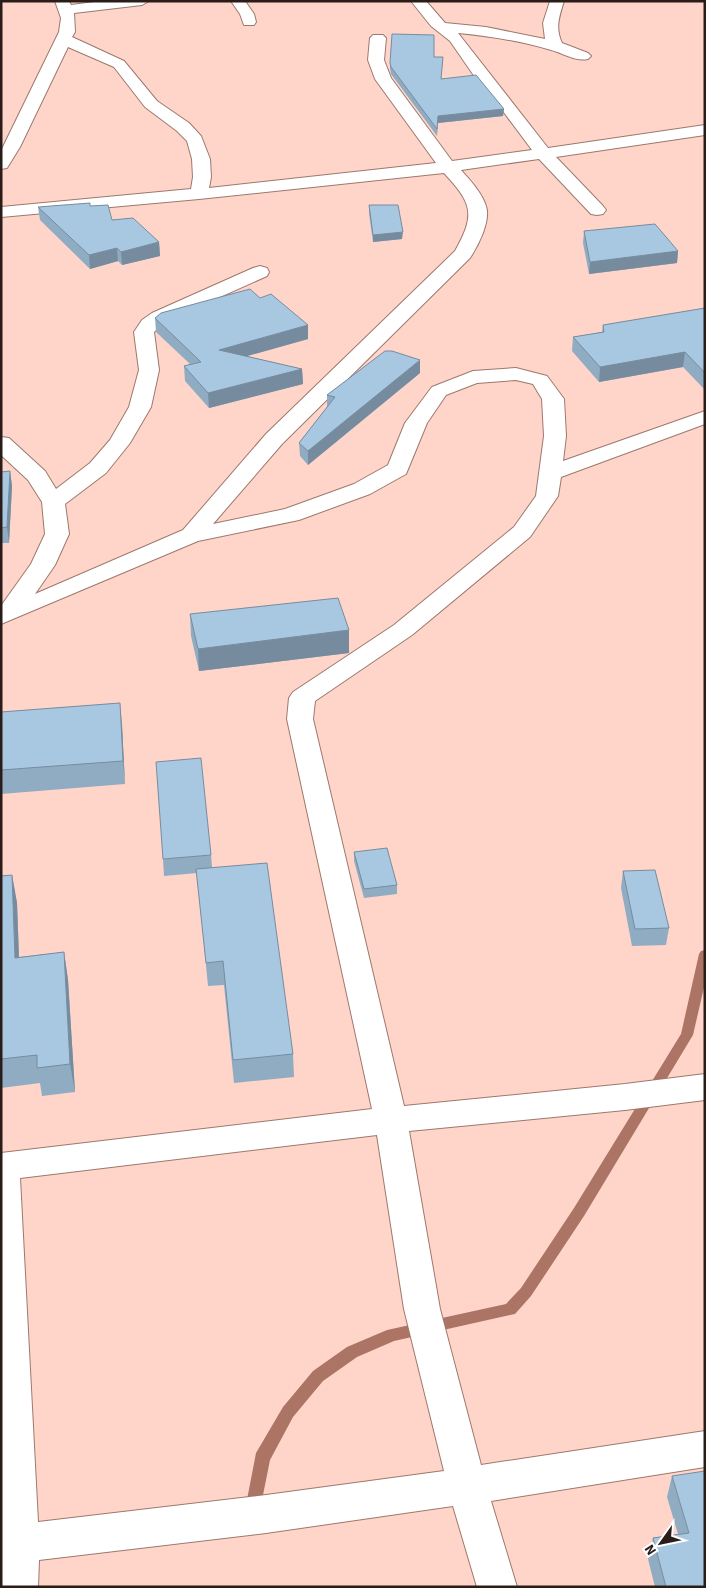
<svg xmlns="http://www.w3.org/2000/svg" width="706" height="1588" font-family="'Source Sans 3',sans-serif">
  <rect width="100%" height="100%" fill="#ffd5c9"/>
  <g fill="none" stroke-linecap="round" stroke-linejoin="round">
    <path fill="#ab7465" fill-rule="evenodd" d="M 705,950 L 705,983 L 693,1035 L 584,1216 L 531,1296 L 515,1314 L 510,1315 L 394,1341 L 357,1357 L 323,1381 L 293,1417 L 270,1460 L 259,1515 L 253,1518 L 247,1515 L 245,1510 L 256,1453 L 283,1407 L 313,1371 L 347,1347 L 387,1330 L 506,1304 L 521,1288 L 574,1208 L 681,1034 L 699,954 L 701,951 Z"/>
    <defs>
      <g id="minor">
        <path d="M 55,1 L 69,1 L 71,5 L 102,1 L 149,1 L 142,5 L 74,13 L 75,32 L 72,37 L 124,61 L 157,101 L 189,123 L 201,136 L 210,159 L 211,177 L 209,188 L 436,163 L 375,79 L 368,60 L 370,38 L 373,35 L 383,35 L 386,38 L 384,60 L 391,78 L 452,161 L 532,150 L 497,103 L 479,83 L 450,41 L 431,26 L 411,1 L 426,1 L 445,23 L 486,27 L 545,39 L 543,23 L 550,1 L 564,1 C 559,17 555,28 562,43 L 588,53 L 591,56 L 588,59 C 576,62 563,53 551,50 C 521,41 489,36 458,33 L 548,148 L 705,125 L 705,135 L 556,157 L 603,206 L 606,210 L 603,214 L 597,215 L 591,214 L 539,159 L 461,170 C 470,180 482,193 486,206 C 491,221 478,246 470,258 L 282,444 L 213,524 L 285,509 L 354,484 L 388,465 L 405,423 L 432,387 L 473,371 L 516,368 L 547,376 L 564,399 L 566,436 L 563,461 L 705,411 L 705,424 L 561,477 L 558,496 L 530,537 L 412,635 L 315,701 L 313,719 L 404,1106 L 625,1084 L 705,1074 L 705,1100 L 625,1110 L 409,1131 L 440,1309 L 481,1465 L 705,1431 L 705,1467 L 491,1501 L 517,1587 L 477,1587 L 453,1506 L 266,1533 L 39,1560 L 38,1587 L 1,1587 L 1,1153 L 372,1109 L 287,719 L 289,698 L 293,692 L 394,625 L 514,527 L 536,496 L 544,436 L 542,399 L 533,384 L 516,380 L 477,383 L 446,395 L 427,423 L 406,474 L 370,494 L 299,520 L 198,541 L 1,624 L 1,606 L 31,564 L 45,534 L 42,502 L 28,480 L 1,455 L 1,437 L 9,438 L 45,471 L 56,489 L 90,463 L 110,440 L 129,407 L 139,370 L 134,332 L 142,320 L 152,313 L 253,268 L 260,266 L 267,268 L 269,272 L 267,276 L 166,321 L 154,332 L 159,370 L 151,407 L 130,443 L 106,473 L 65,504 L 69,534 L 55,565 L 35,594 L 183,530 L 266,434 L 455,251 C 476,214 472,203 444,173 L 199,199 L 1,217 L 1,207 L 191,189 L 193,177 L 192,159 L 187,141 L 177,131 L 145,107 L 114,67 L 68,47 L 20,147 L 7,168 L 1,169 L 1,151 L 59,32 L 61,18 ZM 377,1135 L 404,1309 L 444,1471 L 266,1495 L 38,1522 L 20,1178 Z"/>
        <path d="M 231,1 L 245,1 L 254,14 L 256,22 L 254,25 L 244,25 L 240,14 Z"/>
      </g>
    </defs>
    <use href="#minor" stroke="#9d786d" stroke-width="2"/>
    <use href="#minor" fill="#fff" fill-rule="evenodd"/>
  </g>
  <g fill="#90acc2">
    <path d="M 390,63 L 442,79 L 504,109 L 503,116 L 438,123 L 437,136 L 391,74 L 390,69 Z"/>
    <path d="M 369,205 L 402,239 L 373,242 L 369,213 Z"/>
    <path d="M 90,206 L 112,220 L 159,242 L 160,256 L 122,265 L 118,261 L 90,269 L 40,220 L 38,207 Z"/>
    <path d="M 584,231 L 678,251 L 677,263 L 589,274 L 583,243 Z"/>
    <path d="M 260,298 L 308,325 L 308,339 L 247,356 L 302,369 L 303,384 L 209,408 L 185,381 L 184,366 L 190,364 L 156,332 L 155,318 Z"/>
    <path d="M 705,308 L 705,390 L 683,367 L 599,382 L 572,351 L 573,337 L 602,332 L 603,325 Z"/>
    <path d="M 420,373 L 308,465 L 300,456 L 299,443 L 327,407 L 327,395 Z"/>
    <path d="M 10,471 L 12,486 L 9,543 L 1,543 L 1,472 Z"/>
    <path d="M 190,614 L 349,630 L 349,653 L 199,671 L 191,636 Z"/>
    <path d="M 1,712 L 122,725 L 125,784 L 1,794 Z"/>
    <path d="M 354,852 L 397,885 L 397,894 L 364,898 L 354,861 Z"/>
    <path d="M 211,855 L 212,867 L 293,1054 L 294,1077 L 234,1083 L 224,985 L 208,986 L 197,873 L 164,876 L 163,859 Z"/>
    <path d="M 623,871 L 669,928 L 666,945 L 632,946 L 621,888 Z"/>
    <path d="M 12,875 L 17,903 L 19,957 L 64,952 L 68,980 L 75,1092 L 42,1096 L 40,1083 L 1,1088 L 1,876 Z"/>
    <path d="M 672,1476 L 705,1587 L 655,1587 L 648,1559 L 653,1538 L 678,1534 L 667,1497 Z"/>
  </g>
  <g fill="#768c9e">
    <path d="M 504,109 L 503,116 L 438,123 L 437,136 L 438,116 Z"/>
    <path d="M 403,232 L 402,239 L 373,242 L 373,235 Z"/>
    <path d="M 159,242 L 160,256 L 122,265 L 121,252 Z"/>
    <path d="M 117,248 L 118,261 L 90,269 L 89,255 Z"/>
    <path d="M 678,251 L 677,263 L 589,274 L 590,262 Z"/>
    <path d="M 308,325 L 308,339 L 219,364 L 219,350 Z"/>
    <path d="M 685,352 L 683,367 L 599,382 L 600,367 Z"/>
    <path d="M 420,360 L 420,373 L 308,465 L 308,451 Z"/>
    <path d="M 302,369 L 303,384 L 209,408 L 208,393 Z"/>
    <path d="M 10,471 L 12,486 L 9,543 L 7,527 Z"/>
    <path d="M 349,630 L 349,653 L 199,671 L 198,649 Z"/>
    <path d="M 120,703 L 122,725 L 125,784 L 123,761 Z"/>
    <path d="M 12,875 L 17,903 L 20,986 L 15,958 Z"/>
    <path d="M 64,952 L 68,980 L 75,1092 L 70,1064 Z"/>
  </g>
  <g fill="#a8c8e2" stroke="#768c9e">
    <path d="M 392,34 L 434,35 L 434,57 L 443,57 L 441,79 L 476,75 L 504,109 L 438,116 L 437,129 L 391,67 L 390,63 Z"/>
    <path d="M 90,203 L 90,206 L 108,205 L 112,220 L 133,218 L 159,242 L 121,252 L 117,248 L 89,255 L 38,207 Z"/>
    <path d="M 369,205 L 398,205 L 403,232 L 373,235 Z"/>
    <path d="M 655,224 L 678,251 L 590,262 L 584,231 Z"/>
    <path d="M 250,289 L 260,298 L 271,294 L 308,325 L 219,350 L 302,369 L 208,393 L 184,366 L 201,362 L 155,318 L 161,313 Z"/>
    <path d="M 705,308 L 705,373 L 685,352 L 600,367 L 573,337 L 604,332 L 603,325 Z"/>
    <path d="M 385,351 L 392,351 L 420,360 L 308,451 L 299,443 L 335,397 L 327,395 Z"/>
    <path d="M 10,471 L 7,527 L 1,528 L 1,472 Z"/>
    <path d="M 338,598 L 349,630 L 198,649 L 190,614 Z"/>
    <path d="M 120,703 L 123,761 L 1,770 L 1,712 Z"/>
    <path d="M 201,758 L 211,855 L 163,859 L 156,762 Z"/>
    <path d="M 387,848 L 397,885 L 364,889 L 354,852 Z"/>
    <path d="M 267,863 L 293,1054 L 233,1060 L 223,961 L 206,963 L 196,869 Z"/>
    <path d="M 655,870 L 669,928 L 635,929 L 623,871 Z"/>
    <path d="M 12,875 L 15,958 L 64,952 L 70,1064 L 37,1068 L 37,1055 L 1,1059 L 1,876 Z"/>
    <path d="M 705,1471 L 705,1587 L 666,1587 L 653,1538 L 689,1533 L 672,1476 Z"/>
  </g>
  <rect width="706" height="1588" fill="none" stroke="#2a1c18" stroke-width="5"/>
  <g transform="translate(661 1543) rotate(237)" stroke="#ffffff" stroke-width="4" paint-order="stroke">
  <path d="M0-4L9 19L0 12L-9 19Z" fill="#2a1c18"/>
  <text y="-8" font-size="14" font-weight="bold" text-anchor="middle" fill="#2a1c18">N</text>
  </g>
</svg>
